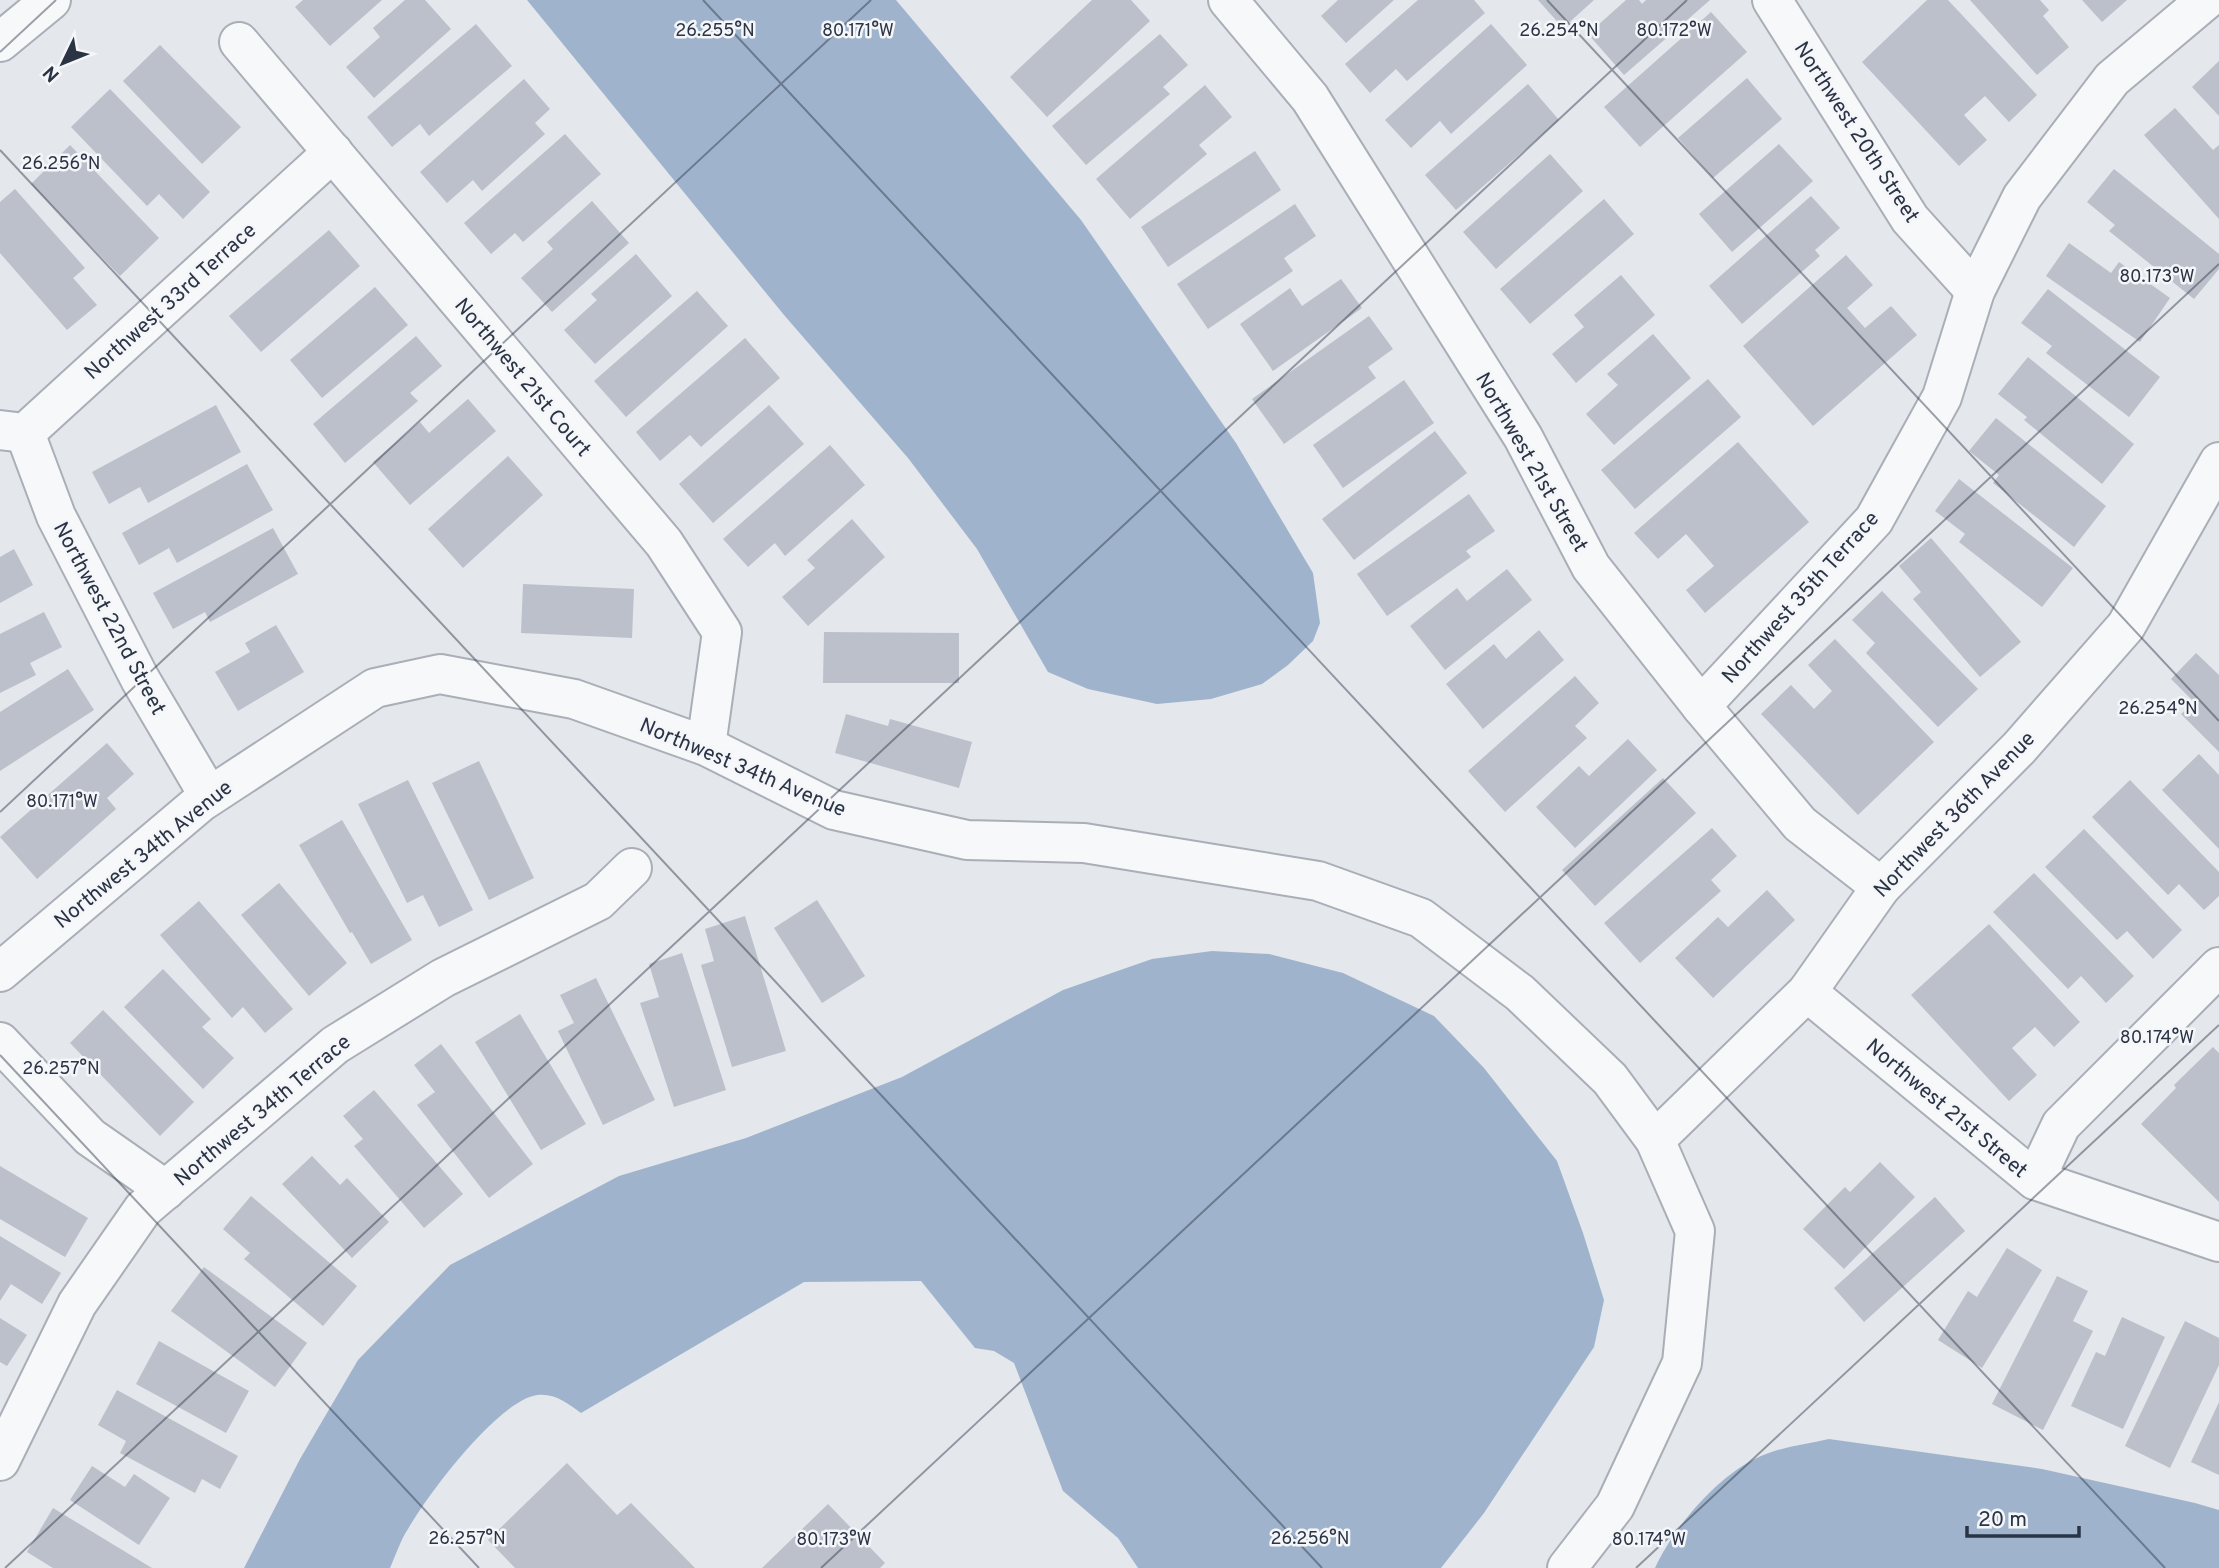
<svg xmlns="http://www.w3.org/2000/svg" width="2219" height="1568" font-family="Overpass,sans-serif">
  <rect width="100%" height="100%" fill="#e4e7ec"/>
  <g fill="#9fb4cc">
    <path d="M 527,0 L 896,0 L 1081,220 L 1236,443 L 1313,573 L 1320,623 L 1313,641 L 1288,665 L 1262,684 L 1211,699 L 1157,704 L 1088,689 L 1048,672 L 977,549 L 908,458 L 784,315 Z"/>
    <path d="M 1212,951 L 1269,954 L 1343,973 L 1434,1016 L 1484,1068 L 1557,1161 L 1583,1233 L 1604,1300 L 1594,1347 L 1484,1513 L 1441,1568 L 1138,1568 L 1118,1538 L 1063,1491 L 1014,1363 L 994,1351 L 975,1348 L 921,1281 L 804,1282 L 581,1413 C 567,1403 555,1393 537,1395 C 498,1401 428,1494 408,1529 C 400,1541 396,1555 390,1568 L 244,1568 L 300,1459 L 358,1360 L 450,1265 L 619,1176 L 746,1138 L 902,1077 L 1063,990 L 1152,959 Z"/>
    <path d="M 1829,1439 L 2042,1469 L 2195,1503 L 2219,1510 L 2219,1568 L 1655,1568 C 1674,1526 1722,1470 1766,1454 C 1786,1446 1808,1444 1829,1439 Z"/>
  </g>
  <g fill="#bbc0ca">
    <path d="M 303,0 L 382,0 L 330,46 L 295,7 Z"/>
    <path d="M 405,0 L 425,0 L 451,29 L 374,98 L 346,67 L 380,37 L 373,28 Z"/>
    <path d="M 1092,0 L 1131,0 L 1150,21 L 1047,117 L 1010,77 Z"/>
    <path d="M 1338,0 L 1394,0 L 1346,43 L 1321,16 Z"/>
    <path d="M 1418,0 L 1474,0 L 1485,13 L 1407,81 L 1396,69 L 1370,93 L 1345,64 Z"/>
    <path d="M 1538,0 L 1594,0 L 1563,28 Z"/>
    <path d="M 1626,0 L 1639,0 L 1642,4 L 1646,0 L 1710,0 L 1624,75 L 1588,34 Z"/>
    <path d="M 1927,0 L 1948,0 L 2037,95 L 2009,122 L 1985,96 L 1964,115 L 1987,140 L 1959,166 L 1862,62 Z"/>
    <path d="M 1970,0 L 2040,0 L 2049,10 L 2043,16 L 2069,47 L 2037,75 Z"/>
    <path d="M 2082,0 L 2127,0 L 2102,22 Z"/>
    <path d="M 1711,12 L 1747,52 L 1640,147 L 1604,107 Z"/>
    <path d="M 476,24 L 512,66 L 429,136 L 420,124 L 392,147 L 367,117 Z"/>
    <path d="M 1491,24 L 1527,65 L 1451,134 L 1440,121 L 1411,148 L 1385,120 Z"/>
    <path d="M 1160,34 L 1188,65 L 1163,87 L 1170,94 L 1086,165 L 1052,126 Z"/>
    <path d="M 160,45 L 241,127 L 202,164 L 123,81 Z"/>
    <path d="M 2219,61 L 2219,116 L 2192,87 Z"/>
    <path d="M 1747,78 L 1782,119 L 1713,178 L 1678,138 Z"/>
    <path d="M 524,79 L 550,109 L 535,123 L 545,134 L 482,191 L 473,180 L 447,203 L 420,172 Z"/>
    <path d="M 1528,84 L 1559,120 L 1456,210 L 1425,175 Z"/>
    <path d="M 1205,85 L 1232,117 L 1199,145 L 1207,154 L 1130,219 L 1096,179 Z"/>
    <path d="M 110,89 L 210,192 L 183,219 L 159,194 L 147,206 L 71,127 Z"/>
    <path d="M 2175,108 L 2213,150 L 2219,145 L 2219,219 L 2144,135 Z"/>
    <path d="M 565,134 L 601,174 L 523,242 L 515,233 L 491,254 L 464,223 Z"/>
    <path d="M 1779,144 L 1813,181 L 1732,252 L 1699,214 Z"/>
    <path d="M 70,145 L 159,238 L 120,276 L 31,184 Z"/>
    <path d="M 1255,151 L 1281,190 L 1168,267 L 1141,227 Z"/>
    <path d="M 1550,154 L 1583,191 L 1496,269 L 1463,232 Z"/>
    <path d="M 2114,169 L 2219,254 L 2219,269 L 2194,299 L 2109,231 L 2115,225 L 2087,202 Z"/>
    <path d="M 15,189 L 85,268 L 73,278 L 97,305 L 67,330 L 0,253 L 0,202 Z"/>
    <path d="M 1811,196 L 1840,228 L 1815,250 L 1820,256 L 1742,324 L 1709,286 Z"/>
    <path d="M 1604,199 L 1634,234 L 1530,324 L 1500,289 Z"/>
    <path d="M 592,201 L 629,243 L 552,312 L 521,278 L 553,249 L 547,242 Z"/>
    <path d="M 1295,204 L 1316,236 L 1284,258 L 1293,271 L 1208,329 L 1177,284 Z"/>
    <path d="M 329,230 L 360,266 L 261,352 L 229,316 Z"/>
    <path d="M 2069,243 L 2111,273 L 2119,262 L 2170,298 L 2140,342 L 2046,276 Z"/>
    <path d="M 636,254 L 672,296 L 595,364 L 564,330 L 597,300 L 591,294 Z"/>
    <path d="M 1846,255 L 1873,285 L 1847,308 L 1865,328 L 1891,306 L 1917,335 L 1813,426 L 1743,346 Z"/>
    <path d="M 1621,275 L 1655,315 L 1576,383 L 1552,354 L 1584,327 L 1574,315 Z"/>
    <path d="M 1341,279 L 1362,308 L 1273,371 L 1240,324 L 1290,288 L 1302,306 Z"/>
    <path d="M 375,287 L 408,325 L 322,398 L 290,360 Z"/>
    <path d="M 2048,289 L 2160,377 L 2129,417 L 2046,353 L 2052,346 L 2021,323 Z"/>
    <path d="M 697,291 L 728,326 L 626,417 L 594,381 Z"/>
    <path d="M 1369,316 L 1393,349 L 1368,367 L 1376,378 L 1284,444 L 1252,399 Z"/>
    <path d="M 1653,334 L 1691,378 L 1614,445 L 1586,414 L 1618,385 L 1607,374 Z"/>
    <path d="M 416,336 L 442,366 L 410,393 L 418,401 L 345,463 L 313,424 Z"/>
    <path d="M 745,338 L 780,378 L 701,447 L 690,435 L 660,461 L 636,432 Z"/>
    <path d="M 2028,357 L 2134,444 L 2102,484 L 2024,420 L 2027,417 L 1998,394 Z"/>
    <path d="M 1708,379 L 1741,417 L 1635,509 L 1601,470 Z"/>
    <path d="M 1404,380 L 1434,423 L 1343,488 L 1313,445 Z"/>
    <path d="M 468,399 L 496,431 L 410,505 L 373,462 L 420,422 L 429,433 Z"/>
    <path d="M 216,405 L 241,452 L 148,503 L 140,487 L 109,504 L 92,472 Z"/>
    <path d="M 769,405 L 804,444 L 713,523 L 679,484 Z"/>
    <path d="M 1996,418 L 2106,506 L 2074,547 L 1993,483 L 1999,475 L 1969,451 Z"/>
    <path d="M 1435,431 L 1467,473 L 1354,560 L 1322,519 Z"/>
    <path d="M 1738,442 L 1809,522 L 1705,613 L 1686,590 L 1714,566 L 1686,534 L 1658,559 L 1634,533 Z"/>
    <path d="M 830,445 L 865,485 L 785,556 L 775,543 L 748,567 L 723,539 Z"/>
    <path d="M 508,456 L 543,495 L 463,568 L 428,529 Z"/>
    <path d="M 247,464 L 273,510 L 177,563 L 169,548 L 139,565 L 122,533 Z"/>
    <path d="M 1959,479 L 2073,568 L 2042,607 L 1959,542 L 1965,534 L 1935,511 Z"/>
    <path d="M 1469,494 L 1495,531 L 1466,551 L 1471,557 L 1387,616 L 1357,574 Z"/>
    <path d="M 852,519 L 885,557 L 808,626 L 782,597 L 815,568 L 807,560 Z"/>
    <path d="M 273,528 L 298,574 L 210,622 L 205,612 L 173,629 L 153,593 Z"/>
    <path d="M 1931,538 L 2021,642 L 1980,677 L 1913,599 L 1921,592 L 1899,566 Z"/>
    <path d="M 14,549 L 33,585 L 0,603 L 0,557 Z"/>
    <path d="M 1507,569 L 1532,600 L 1445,670 L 1410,626 L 1457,588 L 1467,601 Z"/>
    <path d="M 523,584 L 634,589 L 632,638 L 521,633 Z"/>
    <path d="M 1882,591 L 1978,689 L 1938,727 L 1866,653 L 1875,643 L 1852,620 Z"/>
    <path d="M 44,612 L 62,647 L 30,663 L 36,675 L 0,693 L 0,634 Z"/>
    <path d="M 276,625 L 304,672 L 238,711 L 215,672 L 250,652 L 245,643 Z"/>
    <path d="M 1539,630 L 1564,660 L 1483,729 L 1446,684 L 1494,644 L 1506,659 Z"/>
    <path d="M 824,632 L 959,633 L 959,683 L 823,683 Z"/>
    <path d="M 1835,639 L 1934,742 L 1858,815 L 1761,714 L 1791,685 L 1814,709 L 1832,691 L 1808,665 Z"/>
    <path d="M 2196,653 L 2219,675 L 2219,752 L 2181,714 L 2194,702 L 2171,679 Z"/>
    <path d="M 68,669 L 94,710 L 0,771 L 0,712 Z"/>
    <path d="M 1575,676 L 1599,703 L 1575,726 L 1587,738 L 1505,812 L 1468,771 Z"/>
    <path d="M 846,714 L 888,726 L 890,719 L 972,742 L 959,788 L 835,753 Z"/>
    <path d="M 1628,739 L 1657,770 L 1575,848 L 1536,807 L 1579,766 L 1589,776 Z"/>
    <path d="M 107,743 L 134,774 L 107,798 L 116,809 L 37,879 L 0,837 Z"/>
    <path d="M 2199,754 L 2219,775 L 2219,849 L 2162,790 Z"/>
    <path d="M 479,761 L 534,878 L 489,900 L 432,783 Z"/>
    <path d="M 1663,778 L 1696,813 L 1595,906 L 1562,870 Z"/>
    <path d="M 408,780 L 473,910 L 439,927 L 423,895 L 407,903 L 358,804 Z"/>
    <path d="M 2130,780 L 2219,872 L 2219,896 L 2204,910 L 2179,884 L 2168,895 L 2092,817 Z"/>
    <path d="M 342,820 L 412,940 L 371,964 L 352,932 L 350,933 L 299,845 Z"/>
    <path d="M 1712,828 L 1737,856 L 1711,880 L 1721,891 L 1640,963 L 1604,923 Z"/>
    <path d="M 2084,829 L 2182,930 L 2153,959 L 2127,931 L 2117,940 L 2045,867 Z"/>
    <path d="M 2034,873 L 2134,976 L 2106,1003 L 2081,976 L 2068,989 L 1993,912 Z"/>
    <path d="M 279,883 L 347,963 L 309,996 L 241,915 Z"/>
    <path d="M 1767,890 L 1795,920 L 1713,998 L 1675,958 L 1718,917 L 1728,927 Z"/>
    <path d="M 817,900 L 865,976 L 822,1003 L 774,928 Z"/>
    <path d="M 199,901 L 293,1009 L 265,1033 L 243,1007 L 232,1018 L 160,935 Z"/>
    <path d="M 745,916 L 786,1051 L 732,1067 L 701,965 L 714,961 L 705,929 Z"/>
    <path d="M 1989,924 L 2080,1022 L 2054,1047 L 2035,1027 L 2012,1048 L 2037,1075 L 2009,1101 L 1911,995 Z"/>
    <path d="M 682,953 L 726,1090 L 674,1107 L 640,1003 L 659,997 L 649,964 Z"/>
    <path d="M 163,969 L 211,1019 L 202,1027 L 234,1058 L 203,1089 L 124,1007 Z"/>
    <path d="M 596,978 L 655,1100 L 603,1125 L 558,1031 L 574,1023 L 560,995 Z"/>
    <path d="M 103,1010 L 194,1102 L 160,1136 L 70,1043 Z"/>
    <path d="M 520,1014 L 586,1124 L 541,1150 L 475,1042 Z"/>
    <path d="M 441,1044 L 533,1164 L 489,1198 L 417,1105 L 435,1092 L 414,1065 Z"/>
    <path d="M 2213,1047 L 2219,1053 L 2219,1202 L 2141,1124 L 2176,1088 L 2174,1085 Z"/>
    <path d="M 374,1090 L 463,1194 L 424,1228 L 354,1146 L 363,1139 L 343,1116 Z"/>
    <path d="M 312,1156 L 340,1185 L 347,1178 L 389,1222 L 352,1258 L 282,1184 Z"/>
    <path d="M 1880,1162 L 1915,1197 L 1844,1269 L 1803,1229 L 1845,1187 L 1850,1192 Z"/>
    <path d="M 0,1166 L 88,1218 L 65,1257 L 0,1219 Z"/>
    <path d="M 251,1196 L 357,1286 L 323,1326 L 244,1259 L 250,1253 L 223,1229 Z"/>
    <path d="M 1935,1197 L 1965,1231 L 1864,1322 L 1834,1288 Z"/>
    <path d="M 0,1236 L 61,1273 L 42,1304 L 11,1284 L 0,1301 Z"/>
    <path d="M 2007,1248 L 2042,1270 L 1982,1368 L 1938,1340 L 1968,1291 L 1977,1297 Z"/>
    <path d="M 204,1267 L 307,1343 L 275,1387 L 171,1311 Z"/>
    <path d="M 2057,1276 L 2088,1291 L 2073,1321 L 2093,1331 L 2043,1430 L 1992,1404 Z"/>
    <path d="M 2122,1317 L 2165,1337 L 2123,1429 L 2071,1406 L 2096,1352 L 2105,1356 Z"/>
    <path d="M 0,1318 L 27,1335 L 7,1366 L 0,1362 Z"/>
    <path d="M 2185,1321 L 2219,1338 L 2219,1365 L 2170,1468 L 2125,1446 Z"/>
    <path d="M 159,1341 L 249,1391 L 226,1433 L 136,1384 Z"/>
    <path d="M 117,1390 L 238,1456 L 220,1489 L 202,1479 L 195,1493 L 120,1453 L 126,1441 L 98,1425 Z"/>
    <path d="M 2219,1402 L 2219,1475 L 2191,1462 Z"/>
    <path d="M 567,1463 L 617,1515 L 631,1503 L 695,1568 L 515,1568 L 488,1540 Z"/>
    <path d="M 92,1466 L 125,1487 L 134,1474 L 170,1498 L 139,1545 L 70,1500 Z"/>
    <path d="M 828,1504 L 885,1563 L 880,1568 L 762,1568 Z"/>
    <path d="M 53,1508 L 152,1568 L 53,1568 L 27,1552 Z"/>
  </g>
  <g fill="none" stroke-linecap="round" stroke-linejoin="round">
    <defs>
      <g id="minor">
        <path d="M 1228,0 L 1310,98 L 1523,437 L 1591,567 L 1701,706 L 1800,824 L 1881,887"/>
        <path d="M 1772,0 L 1910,219 L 1975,291"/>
        <path d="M 0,42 L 51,0"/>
        <path d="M 239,42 L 664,543 L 722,632 L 706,746"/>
        <path d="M 0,430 L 25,433 L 333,152"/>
        <path d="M 25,433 L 56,516 L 140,679 L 209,796"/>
        <path d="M 1701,706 L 1874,520 L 1942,397 L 1975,291 L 2022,197 L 2112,79 L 2206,0"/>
        <path d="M 0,972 L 201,802 L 375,688 L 440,674 L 574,699 L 706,746 L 834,810 L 967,840 L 1084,843 L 1318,881 L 1421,918 L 1520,993 L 1610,1079 L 1655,1140 L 1695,1231 L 1682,1363 L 1615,1506 L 1567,1568"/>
        <path d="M 1807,992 L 2035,1180 L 2219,1242"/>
        <path d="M 0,1042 L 90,1137 L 166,1190"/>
        <path d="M 1655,1140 L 1807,992 L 1881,887 L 2019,748 L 2126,626 L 2219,462"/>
        <path d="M 2035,1180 L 2061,1125 L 2219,967"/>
        <path d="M 0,1461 L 77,1304 L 143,1209 L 335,1045 L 443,978 L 598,901 L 632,868"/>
      </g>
    </defs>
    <use href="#minor" stroke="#a9aeb7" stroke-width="42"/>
    <use href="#minor" stroke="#f7f8fa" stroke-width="38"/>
  </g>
  <path fill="none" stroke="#2b3445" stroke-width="2" stroke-opacity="0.45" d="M 703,0 L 2165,1568M 1547,0 L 2219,721M 0,52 L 56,0M 0,150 L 1322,1568M 0,812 L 871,0M 0,1055 L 479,1568M 5,1568 L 1687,0M 821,1568 L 2219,264M 1636,1568 L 2219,1025"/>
  <g text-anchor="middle" stroke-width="5" stroke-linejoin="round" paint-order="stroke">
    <g font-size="21" fill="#2b3445" stroke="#f4f6f9">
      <text transform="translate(1857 132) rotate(57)" y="7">Northwest 20th Street</text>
      <text transform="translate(170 301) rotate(-42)" y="7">Northwest 33rd Terrace</text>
      <text transform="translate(523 377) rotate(50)" y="7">Northwest 21st Court</text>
      <text transform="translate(1532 462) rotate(60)" y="7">Northwest 21st Street</text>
      <text transform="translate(1800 597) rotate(-48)" y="7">Northwest 35th Terrace</text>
      <text transform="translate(110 618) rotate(62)" y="7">Northwest 22nd Street</text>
      <text transform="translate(743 767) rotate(23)" y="7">Northwest 34th Avenue</text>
      <text transform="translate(1954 814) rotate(-46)" y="7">Northwest 36th Avenue</text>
      <text transform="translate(143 854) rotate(-39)" y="7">Northwest 34th Avenue</text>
      <text transform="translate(1947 1108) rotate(40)" y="7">Northwest 21st Street</text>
      <text transform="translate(262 1110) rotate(-40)" y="7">Northwest 34th Terrace</text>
    </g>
  </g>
  <g font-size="18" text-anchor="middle" fill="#2b3445" stroke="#f4f6f9" stroke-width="5" stroke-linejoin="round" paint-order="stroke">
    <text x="858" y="36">80.171°W</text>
    <text x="1674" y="36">80.172°W</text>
    <text x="715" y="36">26.255°N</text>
    <text x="1559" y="36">26.254°N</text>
    <text x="61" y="169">26.256°N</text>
    <text x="2157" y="282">80.173°W</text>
    <text x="2158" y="714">26.254°N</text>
    <text x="62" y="807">80.171°W</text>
    <text x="2157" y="1043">80.174°W</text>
    <text x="61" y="1074">26.257°N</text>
    <text x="467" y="1544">26.257°N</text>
    <text x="1310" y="1544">26.256°N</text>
    <text x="834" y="1545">80.173°W</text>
    <text x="1649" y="1545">80.174°W</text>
  </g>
  <g transform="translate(63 63) rotate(227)" stroke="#f4f6f9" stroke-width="5" paint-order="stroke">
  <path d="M0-5L12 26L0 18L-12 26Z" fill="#2b3445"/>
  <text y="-10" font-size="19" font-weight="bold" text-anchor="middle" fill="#2b3445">N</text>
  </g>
  <path d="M1967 1526v10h112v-10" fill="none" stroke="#2b3445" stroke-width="3.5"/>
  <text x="1978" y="1526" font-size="21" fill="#2b3445" stroke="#f4f6f9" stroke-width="5" paint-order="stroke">20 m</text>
</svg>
